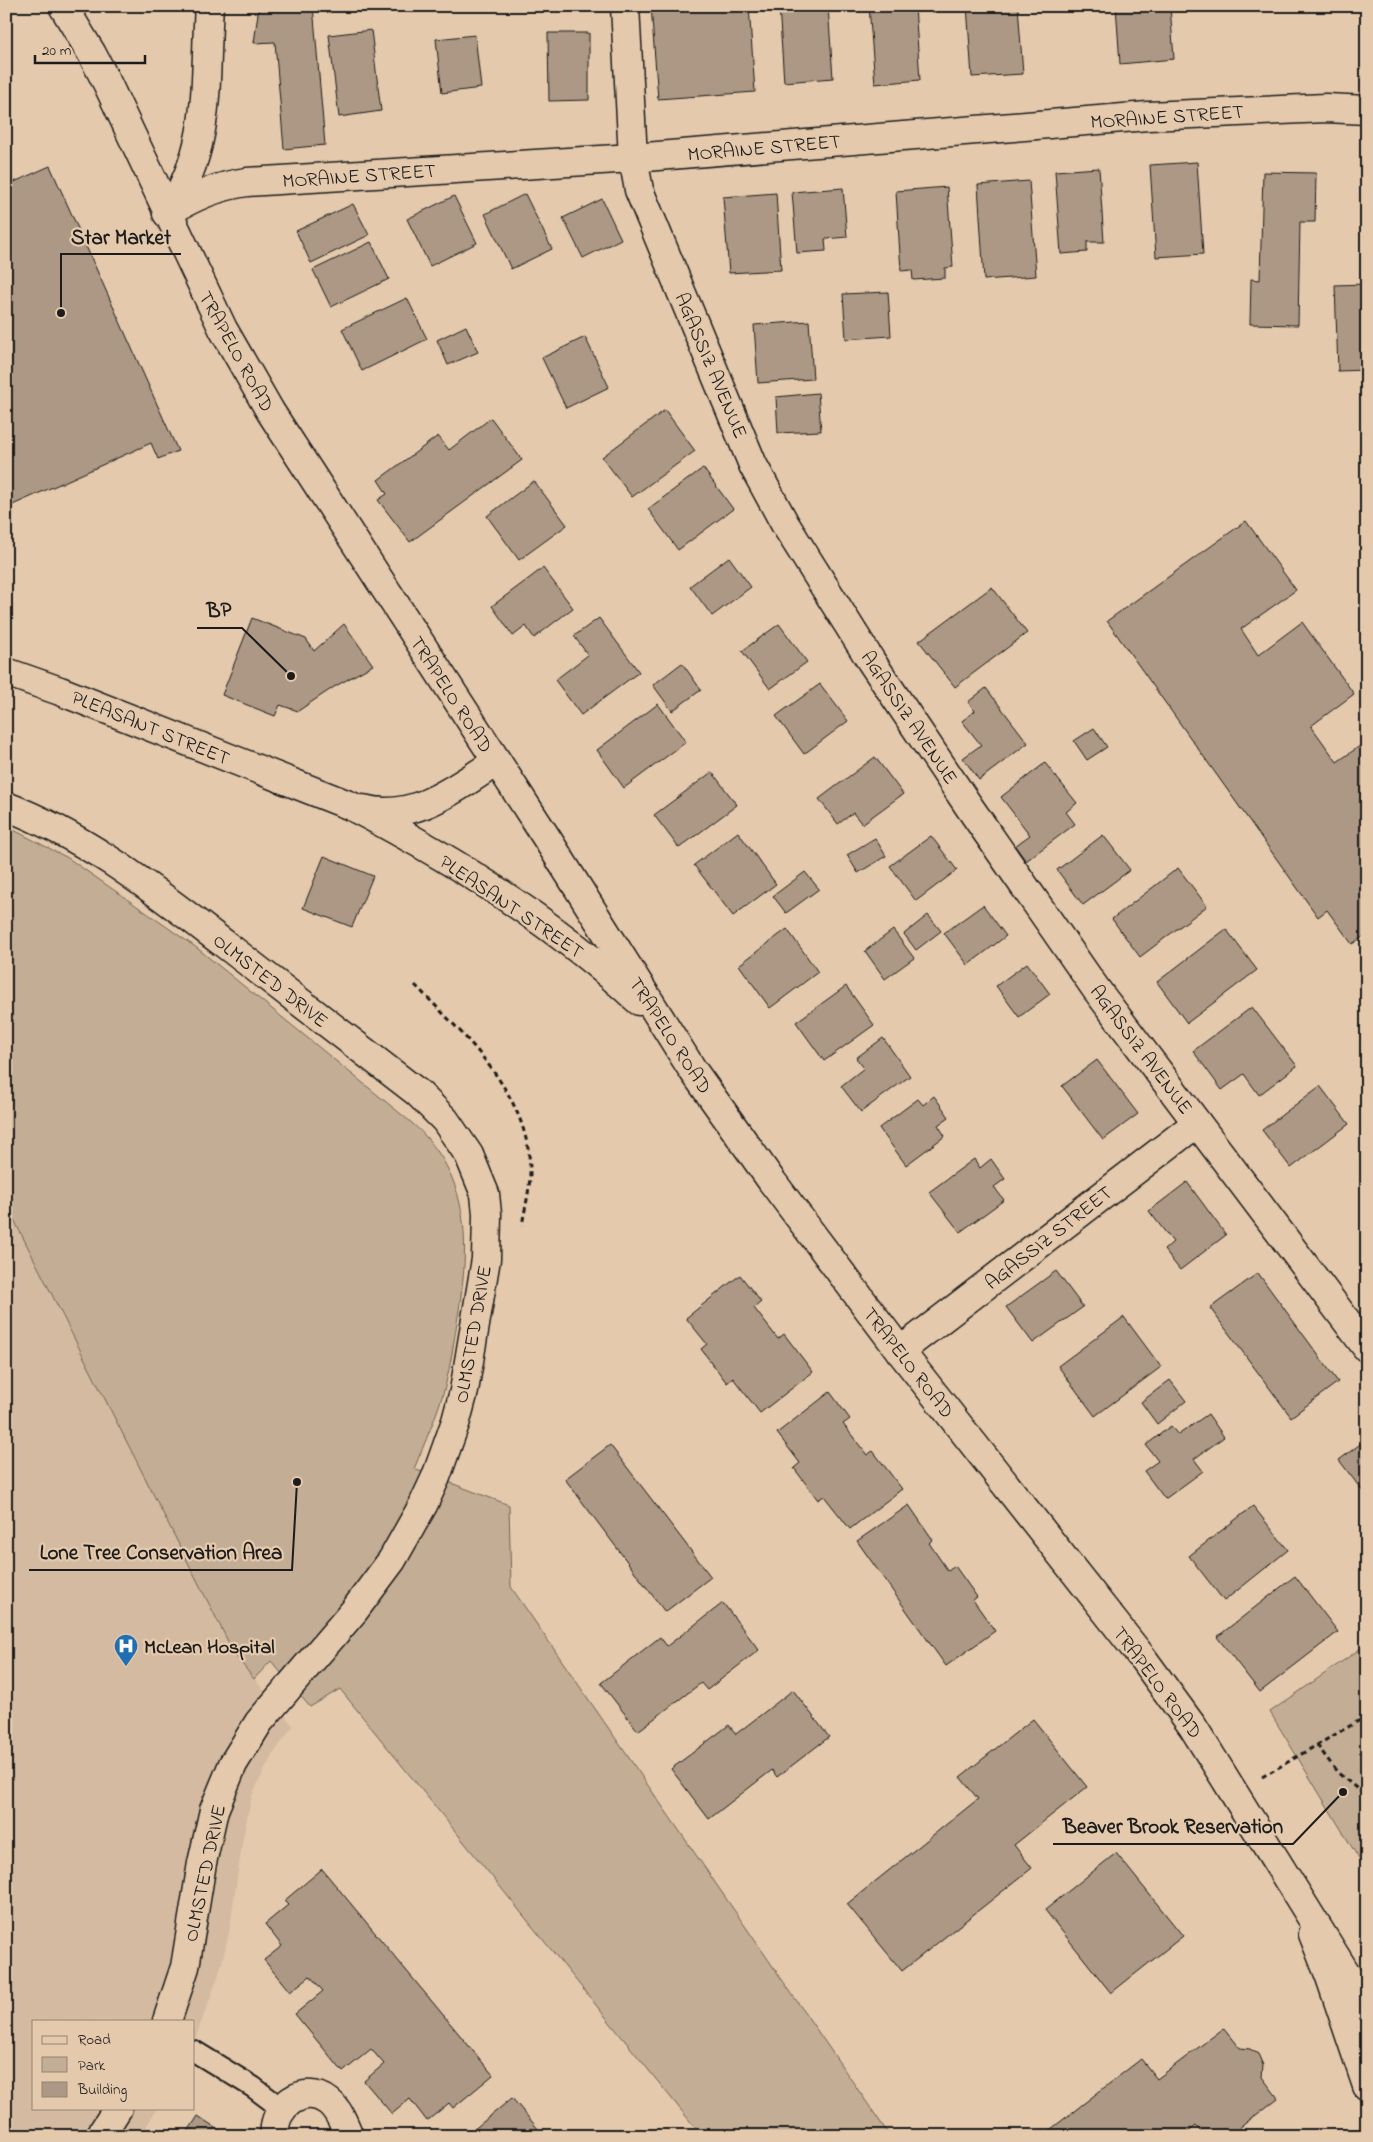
<svg xmlns="http://www.w3.org/2000/svg" width="1373" height="2142" font-family="'Indie Flower',sans-serif">
  <rect width="100%" height="100%" fill="#e4c9ac"/>
  <filter id="ink" filterUnits="userSpaceOnUse"><feTurbulence type="fractalNoise" baseFrequency=".02" numOctaves="2"/><feDisplacementMap in="SourceGraphic" scale="10" xChannelSelector="R" yChannelSelector="G"/><feConvolveMatrix kernelMatrix="1 2 1 2 8 2 1 2 1" color-interpolation-filters="sRGB"/></filter>
  <g filter="url(#ink)">
    <path fill="#d3baa0" d="M 6,1204 L 235,1655 L 293,1726 L 271,1757 L 252,1795 L 243,1837 L 229,1933 L 219,1974 L 194,2042 L 194,2021 L 34,2021 L 34,2108 L 157,2108 L 141,2136 L 6,2136 Z"/>
    <g fill="#c3ad94" stroke="#706458">
      <path d="M 6,826 L 68,858 L 197,948 L 412,1123 C 471,1175 470,1244 458,1316 C 454,1340 451,1364 445,1387 C 437,1415 425,1442 414,1469 L 509,1505 L 511,1587 L 890,2136 L 702,2136 L 340,1689 L 310,1707 L 271,1661 L 254,1679 L 235,1655 L 6,1204 Z"/>
      <path d="M 1367,1644 L 1367,1872 L 1270,1712 Z"/>
    </g>
    <g fill="#ac9884" stroke="#1c1c1c">
      <path d="M 259,6 L 313,6 L 325,145 L 284,149 L 275,42 L 254,43 Z"/>
      <path d="M 651,6 L 749,6 L 755,92 L 658,99 Z"/>
      <path d="M 779,6 L 828,6 L 833,78 L 784,82 Z"/>
      <path d="M 869,6 L 915,6 L 920,80 L 875,84 Z"/>
      <path d="M 967,6 L 1018,6 L 1023,74 L 972,77 Z"/>
      <path d="M 1116,6 L 1170,6 L 1174,59 L 1120,64 Z"/>
      <path d="M 371,30 L 381,111 L 339,117 L 329,35 Z"/>
      <path d="M 548,33 L 589,33 L 589,100 L 549,101 Z"/>
      <path d="M 475,35 L 481,88 L 442,93 L 436,39 Z"/>
      <path d="M 1197,162 L 1203,254 L 1156,257 L 1150,165 Z"/>
      <path d="M 50,166 L 178,451 L 158,459 L 151,443 L 6,508 L 6,171 L 12,183 Z"/>
      <path d="M 1099,168 L 1104,242 L 1087,242 L 1087,252 L 1061,254 L 1055,171 Z"/>
      <path d="M 1263,172 L 1316,173 L 1315,222 L 1300,222 L 1298,325 L 1250,324 L 1251,279 L 1260,280 Z"/>
      <path d="M 1029,181 L 1036,276 L 984,280 L 978,185 Z"/>
      <path d="M 947,187 L 953,267 L 945,268 L 945,278 L 913,280 L 912,270 L 901,271 L 896,191 Z"/>
      <path d="M 843,188 L 847,237 L 825,239 L 826,251 L 797,253 L 792,192 Z"/>
      <path d="M 776,193 L 781,270 L 729,273 L 723,197 Z"/>
      <path d="M 525,194 L 552,249 L 511,269 L 485,214 Z"/>
      <path d="M 454,196 L 477,243 L 430,266 L 407,219 Z"/>
      <path d="M 602,199 L 621,239 L 583,258 L 563,218 Z"/>
      <path d="M 353,204 L 369,235 L 311,263 L 296,231 Z"/>
      <path d="M 371,242 L 389,279 L 331,307 L 313,270 Z"/>
      <path d="M 1367,284 L 1367,370 L 1338,371 L 1335,285 Z"/>
      <path d="M 888,292 L 891,336 L 846,339 L 843,294 Z"/>
      <path d="M 407,298 L 427,339 L 362,371 L 342,329 Z"/>
      <path d="M 809,321 L 813,379 L 758,383 L 754,325 Z"/>
      <path d="M 466,326 L 478,352 L 448,365 L 437,340 Z"/>
      <path d="M 585,337 L 609,387 L 566,408 L 542,358 Z"/>
      <path d="M 818,393 L 821,431 L 778,433 L 776,397 Z"/>
      <path d="M 665,410 L 695,451 L 632,497 L 602,457 Z"/>
      <path d="M 491,418 L 522,460 L 410,542 L 378,500 L 387,494 L 378,480 L 438,436 L 449,450 Z"/>
      <path d="M 703,468 L 733,509 L 678,550 L 648,509 Z"/>
      <path d="M 534,481 L 567,525 L 519,560 L 487,516 Z"/>
      <path d="M 1246,521 L 1296,590 L 1241,629 L 1258,655 L 1302,622 L 1354,694 L 1311,726 L 1337,762 L 1367,741 L 1367,934 L 1352,944 L 1327,910 L 1318,917 L 1107,621 Z"/>
      <path d="M 729,557 L 751,587 L 712,616 L 690,586 Z"/>
      <path d="M 543,568 L 573,608 L 534,638 L 526,626 L 513,636 L 492,606 Z"/>
      <path d="M 992,587 L 1027,633 L 955,687 L 919,641 Z"/>
      <path d="M 252,618 L 306,639 L 314,651 L 344,624 L 373,665 L 334,687 L 298,711 L 280,705 L 275,716 L 222,695 Z"/>
      <path d="M 599,618 L 639,672 L 581,715 L 555,680 L 588,655 L 574,636 Z"/>
      <path d="M 779,624 L 807,662 L 770,689 L 742,651 Z"/>
      <path d="M 682,663 L 701,690 L 672,711 L 653,685 Z"/>
      <path d="M 820,684 L 848,721 L 804,754 L 776,716 Z"/>
      <path d="M 986,688 L 1028,743 L 979,780 L 963,758 L 981,745 L 962,721 L 975,711 L 968,702 Z"/>
      <path d="M 658,704 L 686,742 L 624,788 L 597,750 Z"/>
      <path d="M 1094,728 L 1107,747 L 1087,760 L 1074,741 Z"/>
      <path d="M 875,757 L 903,794 L 862,824 L 853,813 L 838,824 L 819,799 Z"/>
      <path d="M 1045,763 L 1077,803 L 1066,812 L 1075,824 L 1026,861 L 1015,846 L 1030,835 L 1001,797 Z"/>
      <path d="M 712,772 L 737,805 L 679,848 L 654,815 Z"/>
      <path d="M 738,832 L 776,884 L 733,916 L 694,865 Z"/>
      <path d="M 1103,835 L 1130,870 L 1083,905 L 1057,870 Z"/>
      <path d="M 931,836 L 957,870 L 916,901 L 890,866 Z"/>
      <path d="M 875,838 L 886,856 L 858,873 L 847,855 Z"/>
      <path d="M 324,856 L 373,876 L 352,927 L 303,908 Z"/>
      <path d="M 1178,868 L 1207,906 L 1140,957 L 1112,919 Z"/>
      <path d="M 805,872 L 819,889 L 786,913 L 773,896 Z"/>
      <path d="M 983,905 L 1006,936 L 968,965 L 944,933 Z"/>
      <path d="M 928,915 L 941,931 L 916,950 L 904,934 Z"/>
      <path d="M 787,929 L 818,972 L 770,1008 L 739,965 Z"/>
      <path d="M 1226,929 L 1257,970 L 1187,1023 L 1157,982 Z"/>
      <path d="M 893,930 L 914,958 L 885,979 L 865,951 Z"/>
      <path d="M 1027,963 L 1050,994 L 1019,1017 L 996,986 Z"/>
      <path d="M 846,986 L 874,1025 L 824,1061 L 796,1022 Z"/>
      <path d="M 1252,1007 L 1297,1066 L 1259,1095 L 1244,1074 L 1222,1090 L 1193,1051 Z"/>
      <path d="M 883,1038 L 910,1076 L 861,1112 L 841,1086 L 864,1068 L 856,1058 Z"/>
      <path d="M 1097,1060 L 1138,1114 L 1103,1140 L 1062,1086 Z"/>
      <path d="M 1320,1086 L 1349,1124 L 1291,1168 L 1262,1130 Z"/>
      <path d="M 934,1096 L 949,1117 L 938,1125 L 945,1136 L 906,1165 L 879,1128 L 918,1099 L 923,1105 Z"/>
      <path d="M 974,1159 L 980,1168 L 991,1159 L 1005,1179 L 994,1187 L 1004,1200 L 960,1232 L 929,1192 Z"/>
      <path d="M 1187,1182 L 1226,1235 L 1180,1270 L 1164,1250 L 1173,1242 L 1149,1211 Z"/>
      <path d="M 1056,1271 L 1083,1307 L 1033,1343 L 1006,1307 Z"/>
      <path d="M 1258,1273 L 1338,1382 L 1291,1417 L 1210,1308 Z"/>
      <path d="M 740,1275 L 761,1302 L 754,1308 L 778,1339 L 784,1334 L 813,1372 L 760,1413 L 733,1378 L 727,1383 L 701,1349 L 707,1344 L 686,1318 Z"/>
      <path d="M 1124,1317 L 1161,1367 L 1095,1416 L 1058,1366 Z"/>
      <path d="M 1170,1380 L 1186,1401 L 1157,1424 L 1141,1402 Z"/>
      <path d="M 830,1392 L 850,1419 L 843,1424 L 867,1455 L 873,1451 L 902,1489 L 850,1529 L 824,1496 L 818,1500 L 794,1468 L 800,1463 L 777,1433 Z"/>
      <path d="M 1208,1414 L 1224,1437 L 1194,1459 L 1203,1471 L 1165,1499 L 1144,1471 L 1158,1461 L 1146,1445 L 1171,1426 L 1178,1435 Z"/>
      <path d="M 1367,1439 L 1367,1497 L 1339,1460 Z"/>
      <path d="M 610,1445 L 711,1577 L 665,1612 L 565,1479 Z"/>
      <path d="M 909,1505 L 933,1540 L 929,1543 L 948,1571 L 955,1566 L 977,1597 L 973,1600 L 995,1631 L 946,1666 L 857,1541 Z"/>
      <path d="M 1253,1506 L 1288,1550 L 1224,1601 L 1189,1556 Z"/>
      <path d="M 1295,1576 L 1338,1632 L 1260,1692 L 1217,1637 Z"/>
      <path d="M 723,1603 L 759,1650 L 707,1690 L 701,1683 L 638,1731 L 601,1683 L 660,1637 L 667,1646 Z"/>
      <path d="M 793,1690 L 829,1737 L 777,1777 L 772,1770 L 709,1819 L 671,1769 L 729,1725 L 736,1734 Z"/>
      <path d="M 1033,1719 L 1087,1787 L 1014,1845 L 1032,1868 L 902,1971 L 847,1904 L 978,1799 L 960,1777 Z"/>
      <path d="M 1116,1853 L 1183,1936 L 1111,1993 L 1045,1910 Z"/>
      <path d="M 322,1869 L 493,2075 L 453,2108 L 449,2103 L 427,2121 L 410,2099 L 392,2114 L 364,2081 L 384,2064 L 371,2049 L 343,2072 L 295,2014 L 323,1991 L 310,1976 L 290,1992 L 264,1960 L 282,1946 L 265,1924 L 288,1905 L 284,1901 Z"/>
      <path d="M 1224,2028 L 1240,2048 L 1250,2049 L 1258,2054 L 1263,2065 L 1262,2077 L 1278,2098 L 1229,2136 L 1204,2136 L 1196,2126 L 1183,2136 L 1042,2136 L 1141,2059 L 1157,2079 Z"/>
      <path d="M 512,2098 L 544,2136 L 466,2136 Z"/>
      <path d="M 198,2116 L 225,2134 L 224,2136 L 185,2136 Z"/>
    </g>
    <g fill="none" stroke-linecap="round" stroke-linejoin="round">
      <defs>
        <path id="service" d="M 194,2051 L 253,2087 L 281,2108"/>
        <g id="minor">
          <path d="M 625,6 L 633,158 L 639,190 L 753,465 L 785,524 L 871,661 L 970,808 L 1096,989 L 1367,1348"/>
          <path d="M 167,213 C 192,197 217,186 247,182 L 633,158 L 1148,116 L 1326,108 L 1367,110"/>
          <path d="M 6,806 C 89,838 156,892 226,945 C 290,995 354,1044 418,1093 L 445,1120 L 469,1155 L 485,1194 L 487,1214 L 486,1259 L 464,1391 L 456,1421 L 436,1477 L 423,1505 L 392,1560 L 354,1611 L 259,1722 L 233,1764 L 214,1810 L 202,1863 L 185,1967 L 167,2021"/>
          <path d="M 900,1351 L 1197,1123"/>
          <path d="M 100,2136 L 118,2108"/>
          <path d="M 275,2136 C 271,2107 304,2082 329,2102 C 339,2110 344,2124 349,2136"/>
        </g>
        <path id="tertiary" d="M 167,213 C 213,149 204,80 209,6"/>
        <path id="secondary" d="M 1313,1934 L 1330,1977 L 1367,2086"/>
        <g id="primary">
          <path d="M 63,6 L 92,54 L 107,83 L 223,329 L 270,411 L 546,837 L 692,1069 L 771,1180 L 900,1351 L 1141,1656 L 1193,1727 L 1367,2007"/>
          <path d="M 6,672 L 60,691 L 351,806 C 453,859 554,922 639,1001"/>
          <path d="M 363,809 C 413,823 457,787 496,762"/>
        </g>
      </defs>
      <use href="#service" stroke="#1c1c1c" stroke-width="24"/>
      <use href="#minor" stroke="#1c1c1c" stroke-width="31"/>
      <use href="#tertiary" stroke="#1c1c1c" stroke-width="31"/>
      <use href="#secondary" stroke="#1c1c1c" stroke-width="31"/>
      <use href="#primary" stroke="#1c1c1c" stroke-width="31"/>
      <g stroke="#1c1c1c" stroke-width="3" stroke-dasharray="5 4" stroke-linecap="butt">
        <path d="M 415,985 C 465,1036 530,1094 530,1172 C 530,1190 525,1208 522,1225"/>
        <path d="M 1317,1745 L 1337,1772 L 1367,1797"/>
        <path d="M 1262,1777 L 1367,1716"/>
      </g>
      <use href="#service" stroke="#e4c9ac" stroke-width="20"/>
      <use href="#minor" stroke="#e4c9ac" stroke-width="28"/>
      <use href="#tertiary" stroke="#e4c9ac" stroke-width="28"/>
      <use href="#secondary" stroke="#e4c9ac" stroke-width="28"/>
      <use href="#primary" stroke="#e4c9ac" stroke-width="28"/>
    </g>
  </g>
  <defs>
    <symbol id="hospital-pin" viewBox="-11 -11 22 30"><path d="M0 17L-7.5 6A9.5 9.5 0 1 1 7.5 6Z" fill="#1f6fb2" stroke="#e4c9ac"/><path d="M-5-5h3v3.5h4V-5h3V5h-3V1.5h-4V5h-3Z" fill="#fff"/></symbol>
  </defs>
  <g fill-rule="evenodd">
    <use href="#hospital-pin" x="112" y="1632" width="28" height="38"/>
  </g>
  <g text-anchor="middle" stroke-width="4.5" stroke-linejoin="round" paint-order="stroke">
    <g font-size="20" fill="#1c1c1c" stroke="#e4c9ac">
      <text transform="translate(1167 116) rotate(-4)" y="7">MORAINE STREET</text>
      <text transform="translate(764 147) rotate(-5)" y="7">MORAINE STREET</text>
      <text transform="translate(359 175) rotate(-4)" y="7">MORAINE STREET</text>
      <text transform="translate(237 351) rotate(61)" y="7">TRAPELO ROAD</text>
      <text transform="translate(712 365) rotate(67)" y="7">AGASSIZ AVENUE</text>
      <text transform="translate(452 694) rotate(57)" y="7">TRAPELO ROAD</text>
      <text transform="translate(910 717) rotate(56)" y="7">AGASSIZ AVENUE</text>
      <text transform="translate(151 727) rotate(22)" y="7">PLEASANT STREET</text>
      <text transform="translate(512 906) rotate(34)" y="7">PLEASANT STREET</text>
      <text transform="translate(271 980) rotate(38)" y="7">OLMSTED DRIVE</text>
      <text transform="translate(671 1035) rotate(57)" y="7">TRAPELO ROAD</text>
      <text transform="translate(1142 1049) rotate(53)" y="7">AGASSIZ AVENUE</text>
      <text transform="translate(1048 1237) rotate(-38)" y="7">AGASSIZ STREET</text>
      <text transform="translate(472 1334) rotate(-80)" y="7">OLMSTED DRIVE</text>
      <text transform="translate(909 1362) rotate(52)" y="7">TRAPELO ROAD</text>
      <text transform="translate(1158 1682) rotate(53)" y="7">TRAPELO ROAD</text>
      <text transform="translate(204 1873) rotate(-78)" y="7">OLMSTED DRIVE</text>
    </g>
    <g font-size="20" font-weight="bold" fill="#1c1c1c" stroke="#e4c9ac" text-anchor="start">
      <text x="144" y="1653">McLean Hospital</text>
    </g>
  </g>
  <path fill="none" stroke="#1c1c1c" stroke-width="2" d="M61 313L61 254H181M291 676L242 628H197M297 1482L292 1570H29M1343 1792L1293 1844H1053"/>
  <g fill="#1c1c1c" stroke="#e4c9ac" stroke-width="2">
    <circle cx="61" cy="313" r="5"/>
    <circle cx="291" cy="676" r="5"/>
    <circle cx="297" cy="1482" r="5"/>
    <circle cx="1343" cy="1792" r="5"/>
  </g>
  <g font-size="21" text-anchor="middle" font-weight="bold" fill="#1c1c1c" stroke="#e4c9ac" stroke-width="4.5" stroke-linejoin="round" paint-order="stroke">
    <text x="121" y="244">Star Market</text>
    <text x="219" y="617">BP</text>
    <text x="161" y="1559">Lone Tree Conservation Area</text>
    <text x="1173" y="1833">Beaver Brook Reservation</text>
  </g>
  <rect width="1373" height="2142" fill="none" stroke="#e4c9ac" stroke-width="25"/>
  <rect x="12" y="12" width="1348" height="2117" fill="none" stroke="#1c1c1c" stroke-width="2" filter="url(#ink)"/>
  <rect x="32" y="2020" width="162" height="90" fill="#e4c9ac" stroke="#948472"/>
  <rect x="42" y="2036" width="25" height="8" fill="#e4c9ac" stroke="#948472"/>
  <text x="78" y="2044" font-size="15" fill="#1c1c1c">Road</text>
  <rect x="42" y="2057" width="25" height="15" fill="#c3ad94" stroke="#948472"/>
  <text x="78" y="2070" font-size="15" fill="#1c1c1c">Park</text>
  <rect x="42" y="2082" width="25" height="15" fill="#ac9884" stroke="#948472"/>
  <text x="78" y="2094" font-size="15" fill="#1c1c1c">Building</text>
  <path d="M35 55v8h110v-8" fill="none" stroke="#1c1c1c" stroke-width="2.5"/>
  <text x="42" y="55" font-size="15" fill="#1c1c1c" stroke="#e4c9ac" stroke-width="4" paint-order="stroke">20 m</text>
</svg>
